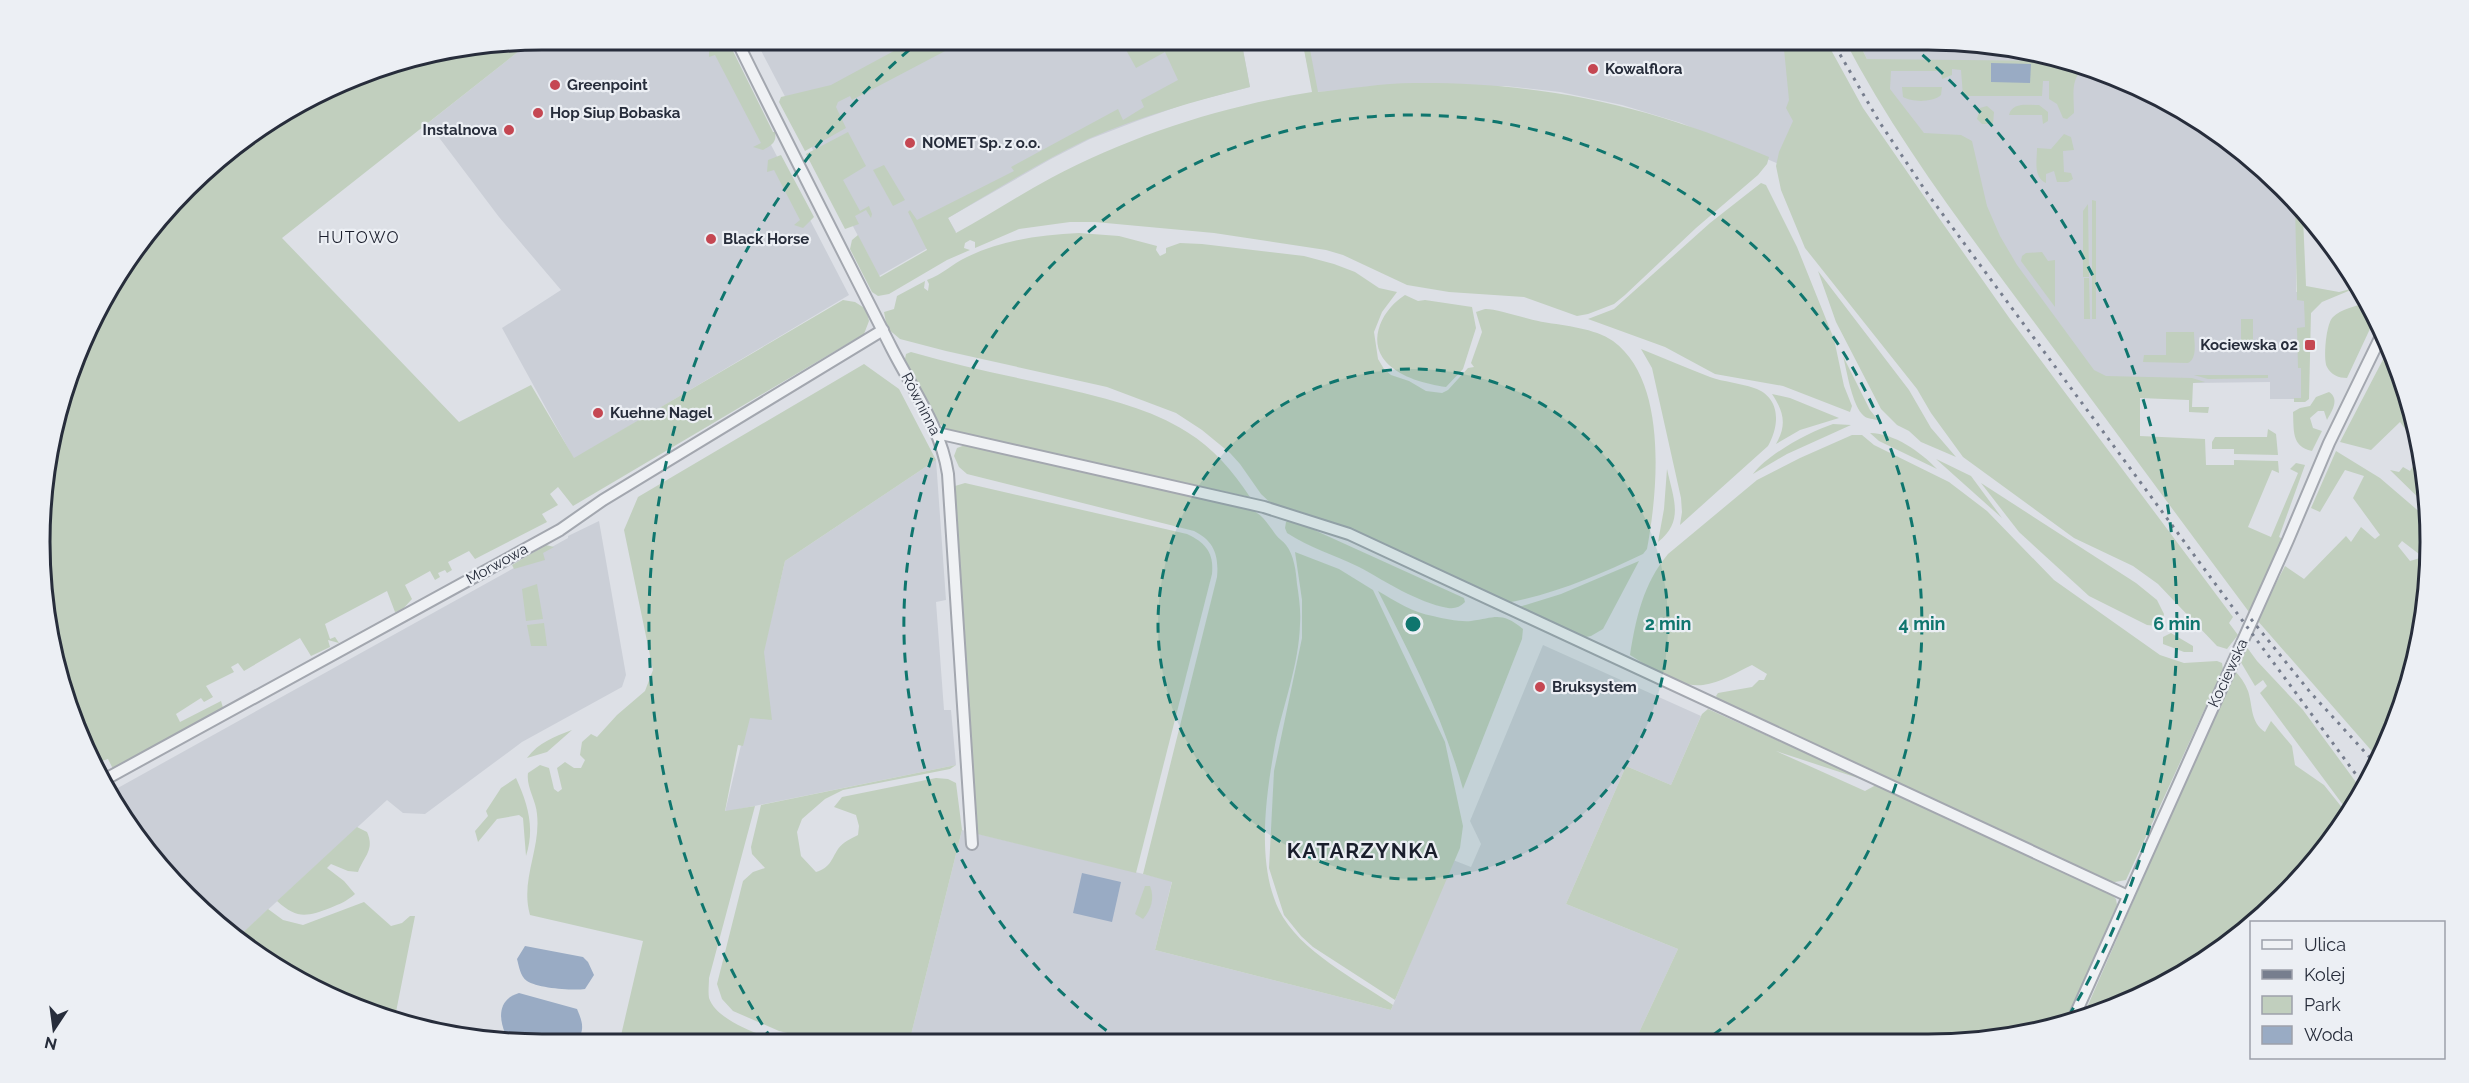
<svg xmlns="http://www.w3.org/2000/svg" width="2469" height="1083" font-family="Raleway,sans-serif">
  <rect width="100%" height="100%" fill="#dde0e6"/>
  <g fill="#cbcfd7">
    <path d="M 542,39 L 716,39 L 849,295 L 574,459 L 502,328 L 561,290 L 499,217 L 428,123 L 533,40 Z"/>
    <path d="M 755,39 L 1241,39 L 1250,87 L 1188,103 L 1137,121 L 1090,139 L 1051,159 L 948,218 L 956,232 L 879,276 Z"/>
    <path d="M 1302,39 L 1817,39 L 1781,165 L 1681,123 L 1622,105 L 1560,92 L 1505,86 L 1313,92 Z"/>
    <path d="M 1857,39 L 1928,39 L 2089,66 L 2179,106 L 2259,164 L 2297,205 L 2296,292 L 2306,292 L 2306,399 L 2270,399 L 2270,382 L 2194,383 L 2102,392 L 1867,59 Z"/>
    <path d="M 936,460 L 946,600 L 936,602 L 944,710 L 951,710 L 956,765 L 725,812 L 785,561 Z"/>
    <path d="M 599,521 L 626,675 L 622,687 L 522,742 L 425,814 L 403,813 L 387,800 L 235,940 L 163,873 L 107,794 L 568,538 L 568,536 Z"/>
    <path d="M 1543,645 L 1701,716 L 1671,785 L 1626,766 L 1566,904 L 1678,949 L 1635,1041 L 909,1043 L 962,830 L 1172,881 L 1155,950 L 1391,1010 L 1453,860 L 1471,867 L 1481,844 L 1470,821 Z"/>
  </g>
  <g fill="#c1cfbe" fill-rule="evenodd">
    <path d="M 916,39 L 968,39 L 852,100 L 850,96 L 838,102 L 836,107 L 846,128 L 805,151 L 779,102 L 781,97 L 831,85 Z"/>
    <path d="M 1120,39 L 1241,39 L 1250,87 C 1196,101 1140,116 1088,139 C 1040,162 994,191 948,218 L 956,233 C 988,216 1019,195 1051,178 C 1132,135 1223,106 1312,92 L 1302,39 L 1308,39 L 1318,92 C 1350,89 1382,83 1414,83 C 1544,82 1650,106 1769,157 L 1767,164 L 1758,175 L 1696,228 L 1625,295 L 1614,304 L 1588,314 L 1577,316 L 1524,297 L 1449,292 L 1407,285 L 1343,255 L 1326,250 L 1214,233 L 1095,222 L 1070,222 L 1019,229 L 975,248 L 975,242 L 970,240 L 965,243 L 964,248 L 970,250 L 947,260 L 889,294 L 878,296 L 872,292 L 850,249 L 852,240 L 858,235 L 880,277 L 927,250 L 908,212 L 910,210 L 917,220 L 1014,171 L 1011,167 L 1118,109 L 1123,120 L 1144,107 L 1141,100 L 1178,80 L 1165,52 L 1136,68 Z"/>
    <path d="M 1783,39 L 1825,39 L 1863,108 L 1939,218 L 2010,319 L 2233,617 L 2229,623 L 2238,635 L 2227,649 L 2217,646 L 2158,584 L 2133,566 L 2074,538 L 1963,457 L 1931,413 L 1917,389 L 1805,248 L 1781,190 L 1776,166 L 1779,152 L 1793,121 L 1786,108 L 1789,100 Z"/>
    <path d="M 1844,39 L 1857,39 L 1867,59 L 2061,61 L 2090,66 C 2069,73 2074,95 2074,113 L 2067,119 L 2063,118 L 2057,104 L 2049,99 L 2049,81 L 2043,81 L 2042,96 L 1963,96 L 1961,70 L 1952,69 L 1952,75 L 1942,79 L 1941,71 L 1891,71 L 1890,89 L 1924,133 L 1961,135 L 1972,141 L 1987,206 L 2000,236 L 2017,265 L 2094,370 L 2106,376 L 2192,378 L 2205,382 L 2193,383 L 2192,407 L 2209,407 L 2208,413 L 2189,412 L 2189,400 L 2140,398 L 2140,436 L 2205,439 L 2206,465 L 2234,465 L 2234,460 L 2278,461 L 2279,473 L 2272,470 L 2248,527 L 2271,537 L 2298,473 L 2290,469 L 2296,463 L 2305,465 L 2279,537 L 2283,539 L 2249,612 C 2175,513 2102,413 2028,314 C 1962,225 1895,137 1844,39 Z"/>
    <path d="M 533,40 L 282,238 L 459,422 L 531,385 L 574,458 L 843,300 L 855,302 L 866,309 L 869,321 L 864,334 L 573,506 L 558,487 L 550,494 L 558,505 L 542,514 L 547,522 L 475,559 L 469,551 L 448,562 L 452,570 L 447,573 L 445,570 L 438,573 L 440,577 L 435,580 L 430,571 L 405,585 L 412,599 L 401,611 L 395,612 L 387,591 L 325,624 L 330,639 L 335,637 L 339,643 L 328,640 L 330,647 L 311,656 L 300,638 L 244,671 L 238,663 L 231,667 L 234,672 L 206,686 L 213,697 L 204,702 L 201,698 L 176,714 L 180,722 L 221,701 L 224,711 L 114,771 L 108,759 L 99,762 L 99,774 L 49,639 L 39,541 L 49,444 L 106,291 L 210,163 L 291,106 L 380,66 Z"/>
    <path d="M 720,43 L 725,43 L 731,47 L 773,132 L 775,132 C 777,143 771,145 763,150 L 753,147 L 761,143 L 715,55 L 709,57 L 709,50 Z"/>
    <path d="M 1902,87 L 1942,87 L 1941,95 C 1932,103 1911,102 1903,97 Z"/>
    <path d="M 2039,105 L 2048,112 L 2048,121 L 2043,124 L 2042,115 L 2009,115 C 2012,102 2027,105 2039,105 Z"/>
    <path d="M 1987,106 L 1994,112 L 1993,124 L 1982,124 L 1977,119 L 1980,108 Z"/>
    <path d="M 848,132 L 866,166 L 843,180 L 860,211 L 869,206 L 872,214 L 871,218 L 866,210 L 855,216 L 859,224 L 845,229 L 806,154 Z"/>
    <path d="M 2064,134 L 2071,137 L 2074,150 L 2063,151 L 2064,172 L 2071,173 L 2073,179 L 2068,182 L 2057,182 L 2054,171 L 2046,174 L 2046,183 C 2033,177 2037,160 2037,148 L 2051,149 Z"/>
    <path d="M 781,155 L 814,217 L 803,228 L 794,225 L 800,220 L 774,170 L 767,172 L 768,160 Z"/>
    <path d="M 884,165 L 905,200 L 893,206 L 873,170 Z"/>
    <path d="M 1761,183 L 1766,185 L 1797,247 L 1834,339 L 1844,386 L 1852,406 L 1850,412 L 1783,386 L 1715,374 L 1665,347 L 1588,319 L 1614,309 L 1710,223 Z"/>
    <path d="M 2092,200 L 2096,201 L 2096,319 L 2092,319 Z"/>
    <path d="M 2295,202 L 2297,205 L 2297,217 L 2303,217 L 2306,286 L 2339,292 L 2358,287 L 2322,302 L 2311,313 L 2309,399 L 2305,402 L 2294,402 L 2294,398 L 2301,398 L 2301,368 L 2298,368 L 2297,328 L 2305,327 L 2304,301 L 2297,300 Z"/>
    <path d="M 2088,204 L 2089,277 L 2083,277 L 2083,211 Z"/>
    <path d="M 1079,233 L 1119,236 L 1157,246 L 1156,250 L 1160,256 L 1166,253 L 1166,248 L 1180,243 L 1202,244 L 1304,256 L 1334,264 L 1355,272 L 1379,288 L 1397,292 L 1382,312 L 1374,332 L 1378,359 L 1384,369 L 1391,375 L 1409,381 L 1426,391 L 1442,393 L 1448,390 L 1468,368 L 1474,367 L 1471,363 L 1482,332 L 1476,312 C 1477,312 1484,309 1485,309 C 1494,308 1530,320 1543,322 C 1566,326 1594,328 1613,341 C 1668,381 1658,490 1647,549 L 1643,554 C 1599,575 1555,594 1506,603 L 1274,506 L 1261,494 L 1240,464 L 1230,453 L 1202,430 L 1176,413 L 1107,387 L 946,351 L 900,339 L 887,328 L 884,312 L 894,309 L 897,296 L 925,281 L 924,288 L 928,291 L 929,284 L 927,280 C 942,275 952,264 967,257 C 1002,240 1040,235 1079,233 Z"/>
    <path d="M 2042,252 L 2048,261 L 2055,260 L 2055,307 L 2021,261 L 2022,256 L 2026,253 Z"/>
    <path d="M 1818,271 L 1909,390 L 1931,428 L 1956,457 L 1921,442 L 1909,431 L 1897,425 L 1881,409 L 1836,322 Z"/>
    <path d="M 2084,278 L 2089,278 L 2090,319 L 2084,319 Z"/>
    <path d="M 1405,295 L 1418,301 L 1425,300 L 1472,307 L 1476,328 L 1463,369 L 1446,387 C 1426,384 1401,378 1386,362 C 1366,339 1384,308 1405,295 Z"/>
    <path d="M 2367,302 L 2376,316 L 2347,378 C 2339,378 2331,375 2327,367 C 2323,359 2326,323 2333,317 C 2341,309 2357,306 2367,302 Z"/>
    <path d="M 2241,319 L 2253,319 L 2253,344 L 2247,349 L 2241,345 Z"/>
    <path d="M 2166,332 L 2194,332 C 2194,342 2198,358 2188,363 L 2143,362 L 2144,355 L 2166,355 Z"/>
    <path d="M 2389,348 L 2413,412 L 2415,426 L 2406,430 L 2400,422 L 2371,450 L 2340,442 Z"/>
    <path d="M 1641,349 C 1664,358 1686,368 1710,377 C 1724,382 1740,383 1754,388 C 1781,397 1780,425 1768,446 L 1680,525 L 1682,512 L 1681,498 L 1652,368 Z"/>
    <path d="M 911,352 C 962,367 1015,377 1067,389 C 1108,399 1151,409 1187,432 C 1213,448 1233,471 1250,497 L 947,430 C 926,415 916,382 905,359 L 906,354 Z"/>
    <path d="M 1843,356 L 1870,410 L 1878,420 C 1874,419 1867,419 1864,416 C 1852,406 1847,371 1843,356 Z"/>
    <path d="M 864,364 L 899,389 L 936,460 L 785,561 L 764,652 L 772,720 L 750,718 L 743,746 L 738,745 L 725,811 L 755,806 L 709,978 C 709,984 708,992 709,998 C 717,1022 765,1037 787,1043 L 619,1044 L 643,941 L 530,915 C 520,880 541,849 537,814 C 536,800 526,787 528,773 L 540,765 L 549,768 L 554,789 L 558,792 L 562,789 L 557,768 L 565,762 L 574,768 L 581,768 L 585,760 L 580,755 L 582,742 L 591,734 L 597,737 L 617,715 L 645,691 L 653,670 L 624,530 L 638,497 Z"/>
    <path d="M 2194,375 L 2268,375 L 2268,378 L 2208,379 Z"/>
    <path d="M 2329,392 C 2340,399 2332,411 2327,420 L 2324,411 L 2318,411 L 2310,418 L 2313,428 L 2322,431 L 2312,451 C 2291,447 2294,429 2293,412 L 2300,408 L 2310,406 L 2316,397 Z"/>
    <path d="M 1772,394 L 1790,398 L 1839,418 L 1800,430 L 1776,444 C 1787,425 1784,412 1772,394 Z"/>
    <path d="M 1833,424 L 1851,425 L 1787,454 L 1753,474 C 1768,454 1809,432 1833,424 Z"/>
    <path d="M 2268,429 L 2276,434 L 2278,455 L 2234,454 L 2234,449 L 2212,449 L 2212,442 L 2215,437 L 2267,437 Z"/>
    <path d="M 1870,433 C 1896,434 1919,451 1937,469 L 1879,441 Z"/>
    <path d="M 1852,435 L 1862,435 L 1874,445 L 1949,482 L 1987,511 L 2054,580 L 2160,655 L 2184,663 L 2217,661 L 2222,663 L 2223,669 L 2126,880 L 2115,882 L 2108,881 L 1719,701 L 1716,696 L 1718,693 L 1752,687 L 1759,680 L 1764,680 L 1767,674 L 1752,665 C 1737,672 1720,683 1703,685 C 1677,688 1651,668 1630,655 C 1636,618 1643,584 1668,554 L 1757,480 L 1800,458 Z"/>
    <path d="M 965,445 L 992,452 L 1239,505 C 1262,513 1262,516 1276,535 C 1279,539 1283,541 1286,545 C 1294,555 1296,571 1297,584 C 1299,597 1301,611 1300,624 C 1299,665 1283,705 1275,745 C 1266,795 1256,863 1279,910 C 1299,951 1357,980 1393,1005 L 1391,1010 L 1155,950 L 1172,882 L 1143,874 L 1217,577 C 1219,555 1214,541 1194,531 L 967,474 L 959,467 L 954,456 L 957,448 Z"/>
    <path d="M 2336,451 L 2380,478 L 2429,520 L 2428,542 L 2420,543 L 2419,554 L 2402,541 L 2398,546 L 2410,561 L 2420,558 L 2427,565 L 2426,607 L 2403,703 L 2377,757 L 2257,620 L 2285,566 L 2304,579 L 2346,536 L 2351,542 L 2361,527 L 2375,539 L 2380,535 L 2353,498 L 2364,476 L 2345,470 L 2320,512 L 2311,508 Z"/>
    <path d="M 2418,458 L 2421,458 L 2429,508 L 2390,470 L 2399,472 L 2403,467 L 2410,471 Z"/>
    <path d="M 1936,459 L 1971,476 L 2002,518 Z"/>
    <path d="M 1667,469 C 1673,498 1685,521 1658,542 L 1664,509 Z"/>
    <path d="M 965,483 L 1187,534 C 1206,543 1214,553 1212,574 L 1136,873 L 973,833 L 953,493 L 955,486 Z"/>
    <path d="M 1981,483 L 2136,583 L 2157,600 L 2164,614 L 2162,623 L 2156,626 L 2147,625 L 2089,596 L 2019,532 Z"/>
    <path d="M 1290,519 L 1464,598 L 1465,602 C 1460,607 1455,609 1448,608 C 1416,602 1387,582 1359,567 C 1335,555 1310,548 1287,533 L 1285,528 L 1286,522 Z"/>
    <path d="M 546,545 L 554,547 L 543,553 L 545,560 L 514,569 L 512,565 Z"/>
    <path d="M 1295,552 L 1339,569 L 1373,590 L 1445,742 L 1463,826 L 1460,848 L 1395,1000 L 1313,947 L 1301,936 L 1284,915 L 1269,868 L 1274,771 L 1302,638 L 1302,600 Z"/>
    <path d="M 1639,561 L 1603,629 L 1591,636 L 1581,638 L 1519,607 L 1561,594 Z"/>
    <path d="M 537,584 L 543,619 L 526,621 L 522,589 Z"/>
    <path d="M 1378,591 C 1395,601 1414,613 1433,616 C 1445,619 1460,622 1471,621 C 1495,618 1501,611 1523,629 L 1522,639 L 1463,789 C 1444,719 1411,656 1378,591 Z"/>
    <path d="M 544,623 L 547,646 L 531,646 L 527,625 Z"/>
    <path d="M 2171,633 L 2193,646 L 2193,652 L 2184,652 L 2163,644 L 2163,637 Z"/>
    <path d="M 2246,646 L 2257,661 L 2303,710 L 2361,789 L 2349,813 L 2260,693 L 2267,686 L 2263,680 L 2255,686 L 2239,659 Z"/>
    <path d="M 2234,670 C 2240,676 2245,683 2248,691 C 2253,706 2250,722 2265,732 L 2271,721 L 2292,746 L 2295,765 L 2324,785 L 2348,815 L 2259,920 L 2149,992 L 2085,1012 Z"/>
    <path d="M 1708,709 L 1877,785 L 1961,826 L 2037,858 L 2112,895 L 2116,899 L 2117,905 L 2068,1017 L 1993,1040 L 1635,1041 L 1678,949 L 1566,904 L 1626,766 L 1671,785 L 1702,714 ZM 1776,751 L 1876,784 L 1876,785 L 1865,791 Z"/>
    <path d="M 572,730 L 547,752 L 527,758 C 539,742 554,737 572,730 Z"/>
    <path d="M 956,765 L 950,769 L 843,790 L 825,799 L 802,819 L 797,832 L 801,856 L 816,872 C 830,868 831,860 838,849 C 843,842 852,838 858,835 L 859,826 L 856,815 L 834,807 L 842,797 L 936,778 L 948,779 L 956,783 L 962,830 L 909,1043 L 829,1043 L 779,1031 L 733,1011 L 722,999 L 717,984 L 743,881 L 753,872 L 765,868 L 752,854 L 751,847 L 761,805 Z"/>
    <path d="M 516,778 C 528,804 535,828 526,856 L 523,818 L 519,815 L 497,819 L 478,842 L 475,831 L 488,816 L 486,811 L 501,788 Z"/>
    <path d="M 357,827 L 367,832 C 375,850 364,856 358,872 L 348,871 L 331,864 L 327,868 L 344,881 L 355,894 C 347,901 340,904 330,908 C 306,917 297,919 277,901 Z"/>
    <path d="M 1145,886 L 1150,886 C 1155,898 1151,910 1143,919 L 1135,914 Z"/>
    <path d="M 364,902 L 391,926 L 402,923 L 410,916 L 415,916 L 396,1012 L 392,1019 L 380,1017 L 235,940 L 268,909 L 283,920 L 303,925 Z"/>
  </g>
  <g fill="#99abc4">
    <path d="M 1991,63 L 2031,64 L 2030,83 L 1991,82 Z"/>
    <path d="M 1082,873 L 1121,882 L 1112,922 L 1073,913 Z"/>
    <path d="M 525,946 L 583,957 L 588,962 L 594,975 L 585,989 C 573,991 537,988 527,981 C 520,976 519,966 517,959 Z"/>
    <path d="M 519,993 L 577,1009 C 583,1023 585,1030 576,1043 L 550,1044 L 505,1033 C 498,1016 499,999 519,993 Z"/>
  </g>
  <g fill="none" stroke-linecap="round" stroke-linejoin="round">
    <defs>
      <g id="street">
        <path d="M 736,39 C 787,143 840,246 892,349 C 913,390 941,428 948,474 L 972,844"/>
        <path d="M 937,433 L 1264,507 L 1349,534 L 2128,896"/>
        <path d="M 102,781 L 560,530 L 603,500 L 883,330"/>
        <path d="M 2075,1015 L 2288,540 L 2329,443 L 2383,332"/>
      </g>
    </defs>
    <use href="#street" stroke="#a3a7af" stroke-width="14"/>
    <use href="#street" stroke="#eff1f4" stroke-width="10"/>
    <g stroke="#777e8e" stroke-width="3" stroke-dasharray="3 6" stroke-linecap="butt">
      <path d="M 1831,39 L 1880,123 L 1927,193 L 2363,784"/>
      <path d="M 2251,619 L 2310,692 L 2374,762"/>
    </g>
  </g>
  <circle cx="1413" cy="624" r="255" fill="#0f766e" fill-opacity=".12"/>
  <g fill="none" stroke="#0f766e" stroke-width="3" stroke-dasharray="10 8">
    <circle cx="1413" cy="624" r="255"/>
    <path d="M1121 1041A509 509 0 1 1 1709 1038"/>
    <path d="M772 1040A764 764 0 0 1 917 43M1909 43A764 764 0 0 1 2071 1012"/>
  </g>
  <g fill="#c54752" stroke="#eceff4" stroke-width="2">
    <circle cx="1593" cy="69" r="6"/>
    <circle cx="555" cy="85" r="6"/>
    <circle cx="538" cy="113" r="6"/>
    <circle cx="509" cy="130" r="6"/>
    <circle cx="910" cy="143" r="6"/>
    <circle cx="711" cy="239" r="6"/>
    <rect x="2304" y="339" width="12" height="12" rx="3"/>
    <circle cx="598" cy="413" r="6"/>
    <circle cx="1540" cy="687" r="6"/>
  </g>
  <g text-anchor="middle" stroke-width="4.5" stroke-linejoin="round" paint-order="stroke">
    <g font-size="15" font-weight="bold" fill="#272d3b" stroke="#eceff4" text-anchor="start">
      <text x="1605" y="74">Kowalflora</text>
      <text x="567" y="90">Greenpoint</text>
      <text x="550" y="118">Hop Siup Bobaska</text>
      <text x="497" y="135" text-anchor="end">Instalnova</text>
      <text x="922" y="148">NOMET Sp. z o.o.</text>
      <text x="723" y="244">Black Horse</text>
      <text x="2298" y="350" text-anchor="end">Kociewska 02</text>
      <text x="610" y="418">Kuehne Nagel</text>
      <text x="1552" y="692">Bruksystem</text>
    </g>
    <g font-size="15" fill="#272d3b" stroke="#eceff4">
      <text transform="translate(921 404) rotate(63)" y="5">Równinna</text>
      <text transform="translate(497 564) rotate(-29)" y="5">Morwowa</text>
      <text transform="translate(2228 673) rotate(-65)" y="5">Kociewska</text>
    </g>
    <g font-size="16" letter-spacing="1.5" fill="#1a1e2c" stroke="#eceff4">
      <text x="359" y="243">HUTOWO</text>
    </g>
    <g font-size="21" font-weight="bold" letter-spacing="1.5" fill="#1a1e2c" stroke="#eceff4">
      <text x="1363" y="858">KATARZYNKA</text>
    </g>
  </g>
  <path d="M0 0H2469V1083H0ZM542 50H1928A492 492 0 0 1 2420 542V542A492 492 0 0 1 1928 1034H542A492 492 0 0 1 50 542V542A492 492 0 0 1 542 50Z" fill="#eceff4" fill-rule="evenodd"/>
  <path fill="none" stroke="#272d3b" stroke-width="3" d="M542 50H1928A492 492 0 0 1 2420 542V542A492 492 0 0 1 1928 1034H542A492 492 0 0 1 50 542V542A492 492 0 0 1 542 50Z"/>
  <circle cx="1413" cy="624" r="9" fill="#0f766e" stroke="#eceff4" stroke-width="3"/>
  <g font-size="18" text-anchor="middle" font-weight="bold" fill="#0f766e" stroke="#eceff4" stroke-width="4.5" stroke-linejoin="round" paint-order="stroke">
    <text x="1668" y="630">2 min</text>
    <text x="1922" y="630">4 min</text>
    <text x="2177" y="630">6 min</text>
  </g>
  <rect x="2250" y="921" width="195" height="138" fill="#eceff4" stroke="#9da1aa" stroke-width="1.5"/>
  <rect x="2262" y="940" width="30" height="9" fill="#eff1f4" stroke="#9da1aa" stroke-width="1.5"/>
  <text x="2304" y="951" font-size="18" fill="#272d3b">Ulica</text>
  <rect x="2262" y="970" width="30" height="9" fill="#777e8e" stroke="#9da1aa" stroke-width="1.5"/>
  <text x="2304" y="981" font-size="18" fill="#272d3b">Kolej</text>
  <rect x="2262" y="996" width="30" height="18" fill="#c1cfbe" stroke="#9da1aa" stroke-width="1.5"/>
  <text x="2304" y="1011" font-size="18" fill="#272d3b">Park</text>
  <rect x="2262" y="1026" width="30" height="18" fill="#99abc4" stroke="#9da1aa" stroke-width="1.5"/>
  <text x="2304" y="1041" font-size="18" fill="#272d3b">Woda</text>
  <g transform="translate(54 1029) rotate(193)" stroke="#eceff4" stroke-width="4.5" paint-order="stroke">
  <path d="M0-4.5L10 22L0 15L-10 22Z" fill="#272d3b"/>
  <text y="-9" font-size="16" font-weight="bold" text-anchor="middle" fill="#272d3b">N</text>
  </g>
</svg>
